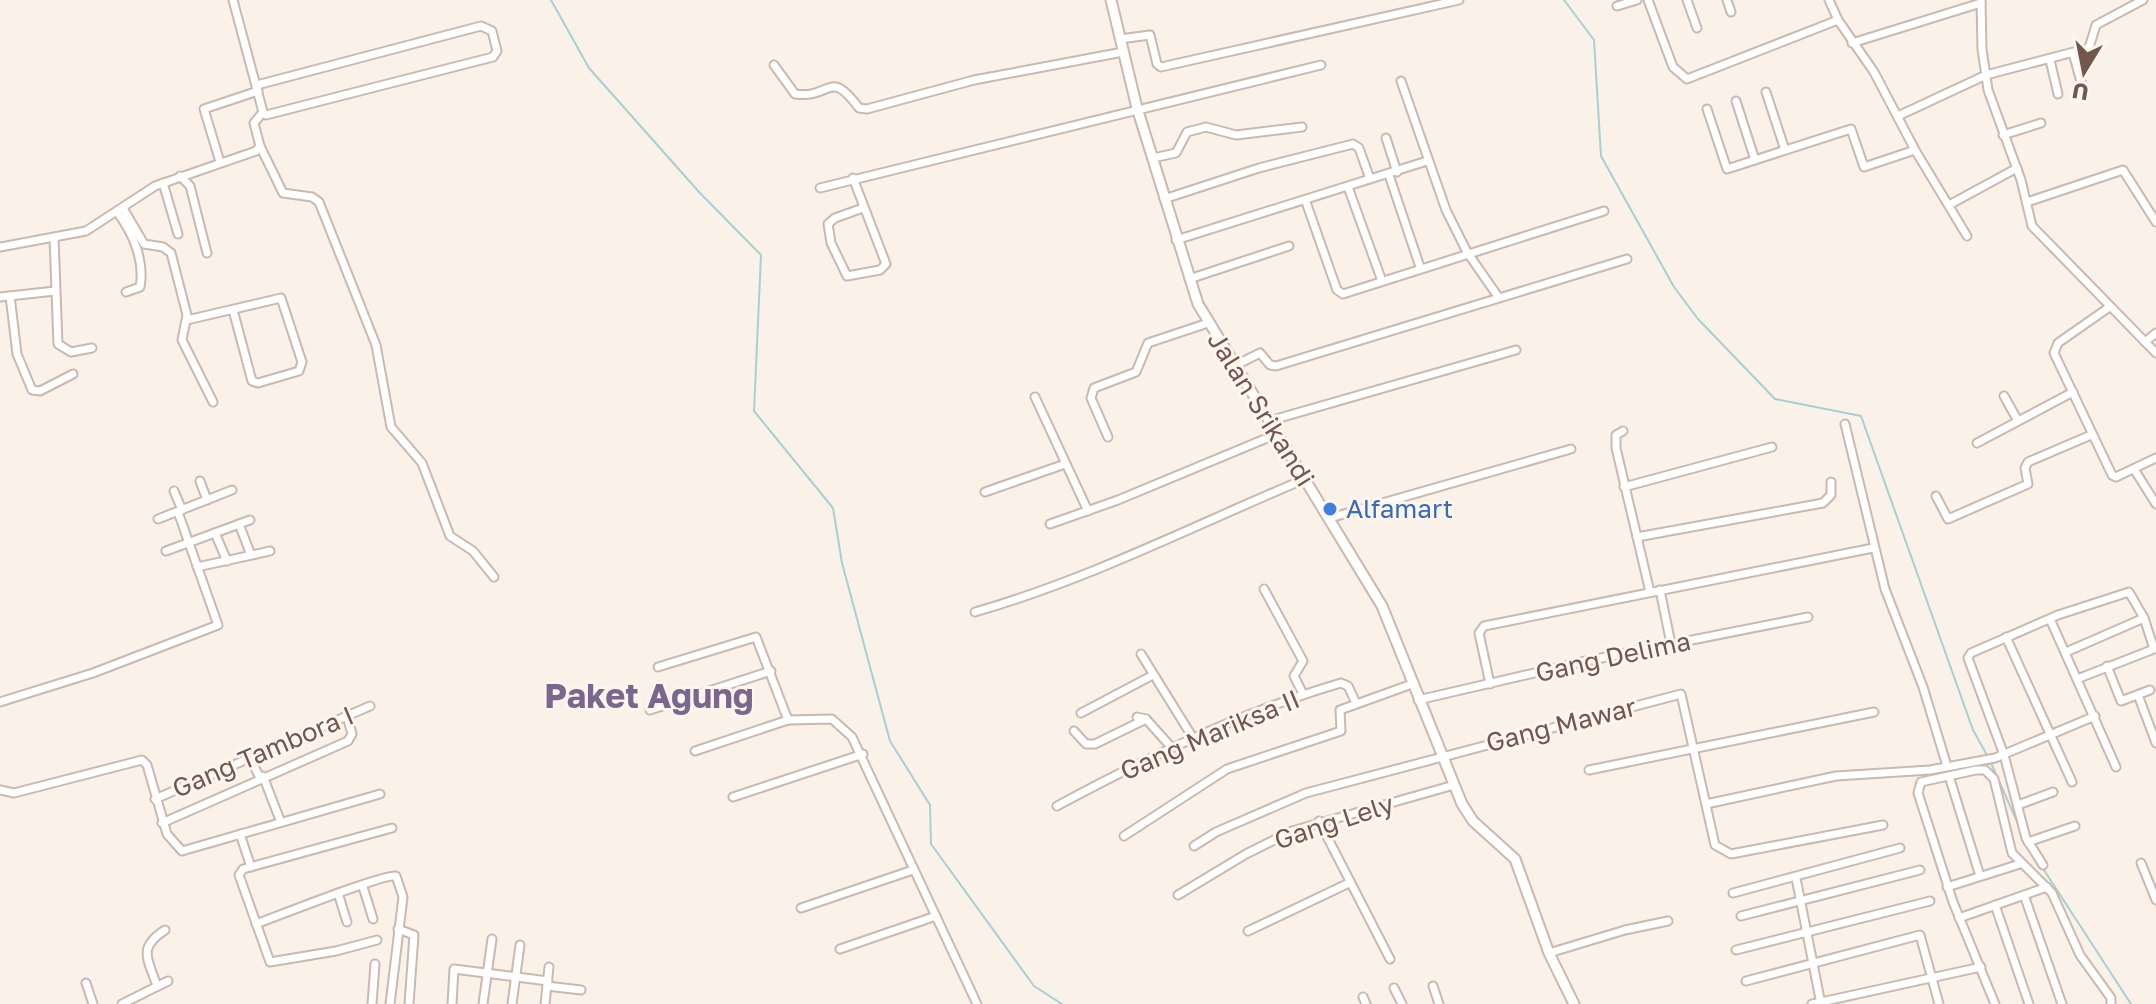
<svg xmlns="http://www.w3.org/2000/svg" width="2156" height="1004" font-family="'Golos Text',sans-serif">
  <rect width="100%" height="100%" fill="#faf1e8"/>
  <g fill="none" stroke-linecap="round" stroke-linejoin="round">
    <g stroke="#a5d1d3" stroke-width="2">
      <path d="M 551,0 L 589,68 L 699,192 L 761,255 L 754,411 L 833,508 L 842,563 L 890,741 L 930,805 L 931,844 L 1034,986 L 1062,1004"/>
      <path d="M 1564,0 L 1594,40 L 1601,156 L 1674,287 L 1698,319 L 1775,399 L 1861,416 L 1973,730 L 1988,757"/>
      <path d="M 1991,763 L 2019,826"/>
      <path d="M 2042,867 L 2131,1004"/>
    </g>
    <defs>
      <g id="minor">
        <path d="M 233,0 L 263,112 L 266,115 L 493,57 L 497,51 L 492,31 L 481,26 L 257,85"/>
        <path d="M 1648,0 L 1673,67 L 1687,79 L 1838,20"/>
        <path d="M 1687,0 L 1697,28"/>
        <path d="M 1727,0 L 1731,12"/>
        <path d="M 1829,0 L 1838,20 L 1874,72 L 1915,150 L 1967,236"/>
        <path d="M 1981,0 L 1982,49 L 1988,90 L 2021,180 L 2032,226 L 2156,353"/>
        <path d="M 1617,6 L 1637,0"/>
        <path d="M 1120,39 L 1150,35 L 1157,64 L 1161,67 L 1459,0"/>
        <path d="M 1852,43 L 1981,3"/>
        <path d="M 2073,53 L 2083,89"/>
        <path d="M 2050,60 L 2058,94"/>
        <path d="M 774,65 L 795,94 C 833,99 828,67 859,108 L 867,109 L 974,80 L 1123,52"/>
        <path d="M 1401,81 L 1446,210 L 1467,252 L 1499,298"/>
        <path d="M 1766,92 L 1785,150"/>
        <path d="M 1736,101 L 1755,160"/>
        <path d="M 1707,109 L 1727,169 L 1851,129 L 1864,167 L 1915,150"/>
        <path d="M 1898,116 L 1986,75 L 2089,48 L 2096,25 L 2143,0"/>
        <path d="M 2003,135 L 2041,123"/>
        <path d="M 1386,138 L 1397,172"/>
        <path d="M 260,146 L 283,193 L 312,197 L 319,202 L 376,345 L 391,427 L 422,463 L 450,536 L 473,551 L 494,577"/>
        <path d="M 1153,158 L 1176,153 L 1187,132 L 1206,127 L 1236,135 L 1302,127"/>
        <path d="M 220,162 L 204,109 L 258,91"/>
        <path d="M 1389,175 L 1420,267"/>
        <path d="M 180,176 L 190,186 L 207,253"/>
        <path d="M 853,178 L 886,264 L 880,270 L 847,276 L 831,243 L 828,224 L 835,218 L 863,208"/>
        <path d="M 163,183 L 178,234"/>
        <path d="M 1348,187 L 1382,281"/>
        <path d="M 820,188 L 1321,65"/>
        <path d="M 1164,199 L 1259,168 L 1353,144 L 1359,148 L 1370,179"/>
        <path d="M 1306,202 L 1337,290 L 1343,294 L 1604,211"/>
        <path d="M 2027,202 L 2123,170 L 2156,222"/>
        <path d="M 1949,205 L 2017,168"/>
        <path d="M 123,208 L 144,244 L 163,247 L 171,253 L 187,315 L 182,340 L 213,402"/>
        <path d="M 117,212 C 133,233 145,261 140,287 L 126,292"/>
        <path d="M 54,238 L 58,344 L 71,352 L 92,348"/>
        <path d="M 1176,240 L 1427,161"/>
        <path d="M 0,247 L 86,231 L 155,186 L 256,151 L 260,146 L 254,123 L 263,112"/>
        <path d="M 1189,279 L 1289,246"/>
        <path d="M 10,296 L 17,354 L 32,390 L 40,391 L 73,374"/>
        <path d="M 0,297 L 55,291"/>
        <path d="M 2108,308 L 2058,343 L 2054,353 L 2112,475 L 2116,477 L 2156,458"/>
        <path d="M 187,320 L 281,298 L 302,362 L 299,371 L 258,383 L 252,381 L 233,310"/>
        <path d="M 2145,342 L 2156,333"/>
        <path d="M 1234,366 L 1260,353 L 1270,365 L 1276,366 L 1627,259"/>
        <path d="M 2004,396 L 2018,421"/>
        <path d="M 1035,397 L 1088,511"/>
        <path d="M 1269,421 L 1516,350"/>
        <path d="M 1845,424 L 1885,589 L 1923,687 L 1947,766"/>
        <path d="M 1623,431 L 1616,435 L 1616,448 L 1650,592"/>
        <path d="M 1108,437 L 1091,398 L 1094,388 L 1136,372 L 1148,343 L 1208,323"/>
        <path d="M 1977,443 L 2073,392"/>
        <path d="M 2134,469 L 2156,504"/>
        <path d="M 200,481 L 207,500"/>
        <path d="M 1624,487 L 1772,447"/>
        <path d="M 174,491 L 182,510"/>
        <path d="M 985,492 L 1065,464"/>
        <path d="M 1936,496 L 1948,519 L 2028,484 L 2025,468 L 2028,462 L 2091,435"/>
        <path d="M 1330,518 L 1571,449"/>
        <path d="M 158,519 L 232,490"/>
        <path d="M 239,524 L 251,555"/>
        <path d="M 1050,524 L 1118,500 L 1277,434"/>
        <path d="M 215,533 L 227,561"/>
        <path d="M 1637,537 L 1823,503 L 1831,495 L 1831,482"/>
        <path d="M 166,551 L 250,520"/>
        <path d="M 197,567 L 270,551"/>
        <path d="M 1264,589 L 1303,661 L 1294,676 L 1303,694"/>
        <path d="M 1660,590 L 1671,644"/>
        <path d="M 975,612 C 1090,579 1195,525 1305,479"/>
        <path d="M 2050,619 L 2116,767"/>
        <path d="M 2006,637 L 2072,782"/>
        <path d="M 2066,652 L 2144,618"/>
        <path d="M 1141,654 L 1193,738"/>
        <path d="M 2107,666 L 2121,701 L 2150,690"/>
        <path d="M 658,667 L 756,637 L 788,720 L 832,719 L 852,737 L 977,1004"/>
        <path d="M 1490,684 L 1479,633 L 1484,626 L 1873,548"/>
        <path d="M 2138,695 L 2156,743"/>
        <path d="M 1418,700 L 1581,662 L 1808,617"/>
        <path d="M 0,702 L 93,673 L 218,625 L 178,512"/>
        <path d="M 650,710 L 771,671"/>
        <path d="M 1081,713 L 1153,675"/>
        <path d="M 1137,717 L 1146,719 L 1172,748"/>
        <path d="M 1074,731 L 1086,744 L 1095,744 L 1146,719"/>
        <path d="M 695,751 L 788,720"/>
        <path d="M 250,758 L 260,778"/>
        <path d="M 1589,770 L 1874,712"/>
        <path d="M 263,776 L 280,820"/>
        <path d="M 1949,776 L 1980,876"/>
        <path d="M 0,790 L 14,793 L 142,760 L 147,765 L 167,834 L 182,851 L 380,794"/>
        <path d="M 733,797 L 863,754"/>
        <path d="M 155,799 L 370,706"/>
        <path d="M 1706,804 L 1836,776 L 1930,770 L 1995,758 L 2095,716"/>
        <path d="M 2018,805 L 2053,792"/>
        <path d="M 1057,806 C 1148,757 1242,712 1341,683 L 1348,686 L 1356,703"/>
        <path d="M 1319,821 L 1390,959"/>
        <path d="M 162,823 L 348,741 L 352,734 L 347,716"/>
        <path d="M 240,834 L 251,867"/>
        <path d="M 1124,836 L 1227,769 L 1341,731 L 1340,710 L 1412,684"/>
        <path d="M 2028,842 L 2075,826"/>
        <path d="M 1194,846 L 1216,832 L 1306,793 L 1681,694 L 1715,845 L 1731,854 L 1883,825"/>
        <path d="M 2141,863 L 2156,900"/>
        <path d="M 2043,865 L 2026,838 L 2004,755 L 1968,658 L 1971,653 L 2058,615 L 2129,592 L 2144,618 L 2154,649 L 2077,679"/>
        <path d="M 1796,878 L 1821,1004"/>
        <path d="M 363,887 L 373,919"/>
        <path d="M 1947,887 L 2020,864"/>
        <path d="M 338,893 L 347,922"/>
        <path d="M 1733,893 L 1900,848"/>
        <path d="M 1178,895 L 1246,854 L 1292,831 L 1454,785"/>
        <path d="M 2024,895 L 2062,1004"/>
        <path d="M 1995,905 L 2029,1004"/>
        <path d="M 801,908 L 913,870"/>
        <path d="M 1741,916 L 1920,870"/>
        <path d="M 1959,918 L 2047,887"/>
        <path d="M 256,924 C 275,917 386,873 396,876 L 403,897 L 390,1004"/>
        <path d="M 398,929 L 414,935 L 409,1004"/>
        <path d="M 1248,931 L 1349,883"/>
        <path d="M 377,940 L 336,951 L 270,962 L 239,875 L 243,869 L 392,828"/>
        <path d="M 840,949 L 936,916"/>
        <path d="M 1736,950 L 1930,901"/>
        <path d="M 1549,953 L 1625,930 L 1668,921"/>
        <path d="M 1746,981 L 1920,935 L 1939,1004"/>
        <path d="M 86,983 L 93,1004"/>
        <path d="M 157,986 C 148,959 137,948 165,930"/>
        <path d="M 547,986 L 581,990"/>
        <path d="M 1433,986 L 1439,1004"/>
        <path d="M 1394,988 L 1402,1004"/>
        <path d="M 1363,997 L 1366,1004"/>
        <path d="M 122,1004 L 168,981"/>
        <path d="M 372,1004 L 375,964"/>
        <path d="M 452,1004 L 454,969 L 548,981"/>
        <path d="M 483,1004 L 492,939"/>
        <path d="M 512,1004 L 520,945"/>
        <path d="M 545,1004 L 549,967"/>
        <path d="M 1812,1004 L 1981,967"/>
        <path d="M 1995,1004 L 1953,902 L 1918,793 L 1921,782 L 1976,770 L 1985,770 L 1994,779 L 2012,853 L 2052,893 L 2080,955 L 2111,998 L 2111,1004"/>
      </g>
      <path id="tertiary" d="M 1111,0 L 1137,108 L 1198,304 L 1382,606 L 1462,804 L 1473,821 L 1515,859 L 1549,953 L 1574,1004"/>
    </defs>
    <use href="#minor" stroke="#cbb8af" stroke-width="11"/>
    <use href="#tertiary" stroke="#cbb8af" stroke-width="13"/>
    <use href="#minor" stroke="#fff" stroke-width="7"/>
    <use href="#tertiary" stroke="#fff" stroke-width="9"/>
  </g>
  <circle fill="#3f7fe0" stroke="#fdf5ee" stroke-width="3" cx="1330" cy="509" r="8"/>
  <g text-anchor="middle" stroke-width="6" stroke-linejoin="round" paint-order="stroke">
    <g font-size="26" fill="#72574e" stroke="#fdf5ee">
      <text transform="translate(1261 409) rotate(58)" y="9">Jalan Srikandi</text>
      <text transform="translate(1613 657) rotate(-12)" y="9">Gang Delima</text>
      <text transform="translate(1561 725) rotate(-14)" y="9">Gang Mawar</text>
      <text transform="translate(1210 735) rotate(-23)" y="9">Gang Mariksa II</text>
      <text transform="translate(263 752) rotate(-23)" y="9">Gang Tambora I</text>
      <text transform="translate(1334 822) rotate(-18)" y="9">Gang Lely</text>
    </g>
    <g font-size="26" fill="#366cbe" stroke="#fdf5ee" text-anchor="start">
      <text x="1346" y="518">Alfamart</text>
    </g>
    <g font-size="34" font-weight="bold" fill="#7b668e" stroke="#fdf5ee">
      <text x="649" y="708">Paket Agung</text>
    </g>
  </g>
  <g transform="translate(2084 72) rotate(190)" stroke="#fdf5ee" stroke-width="6" paint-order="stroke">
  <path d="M0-6L14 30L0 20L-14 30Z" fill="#72574e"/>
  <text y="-12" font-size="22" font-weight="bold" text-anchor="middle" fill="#72574e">U</text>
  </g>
</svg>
